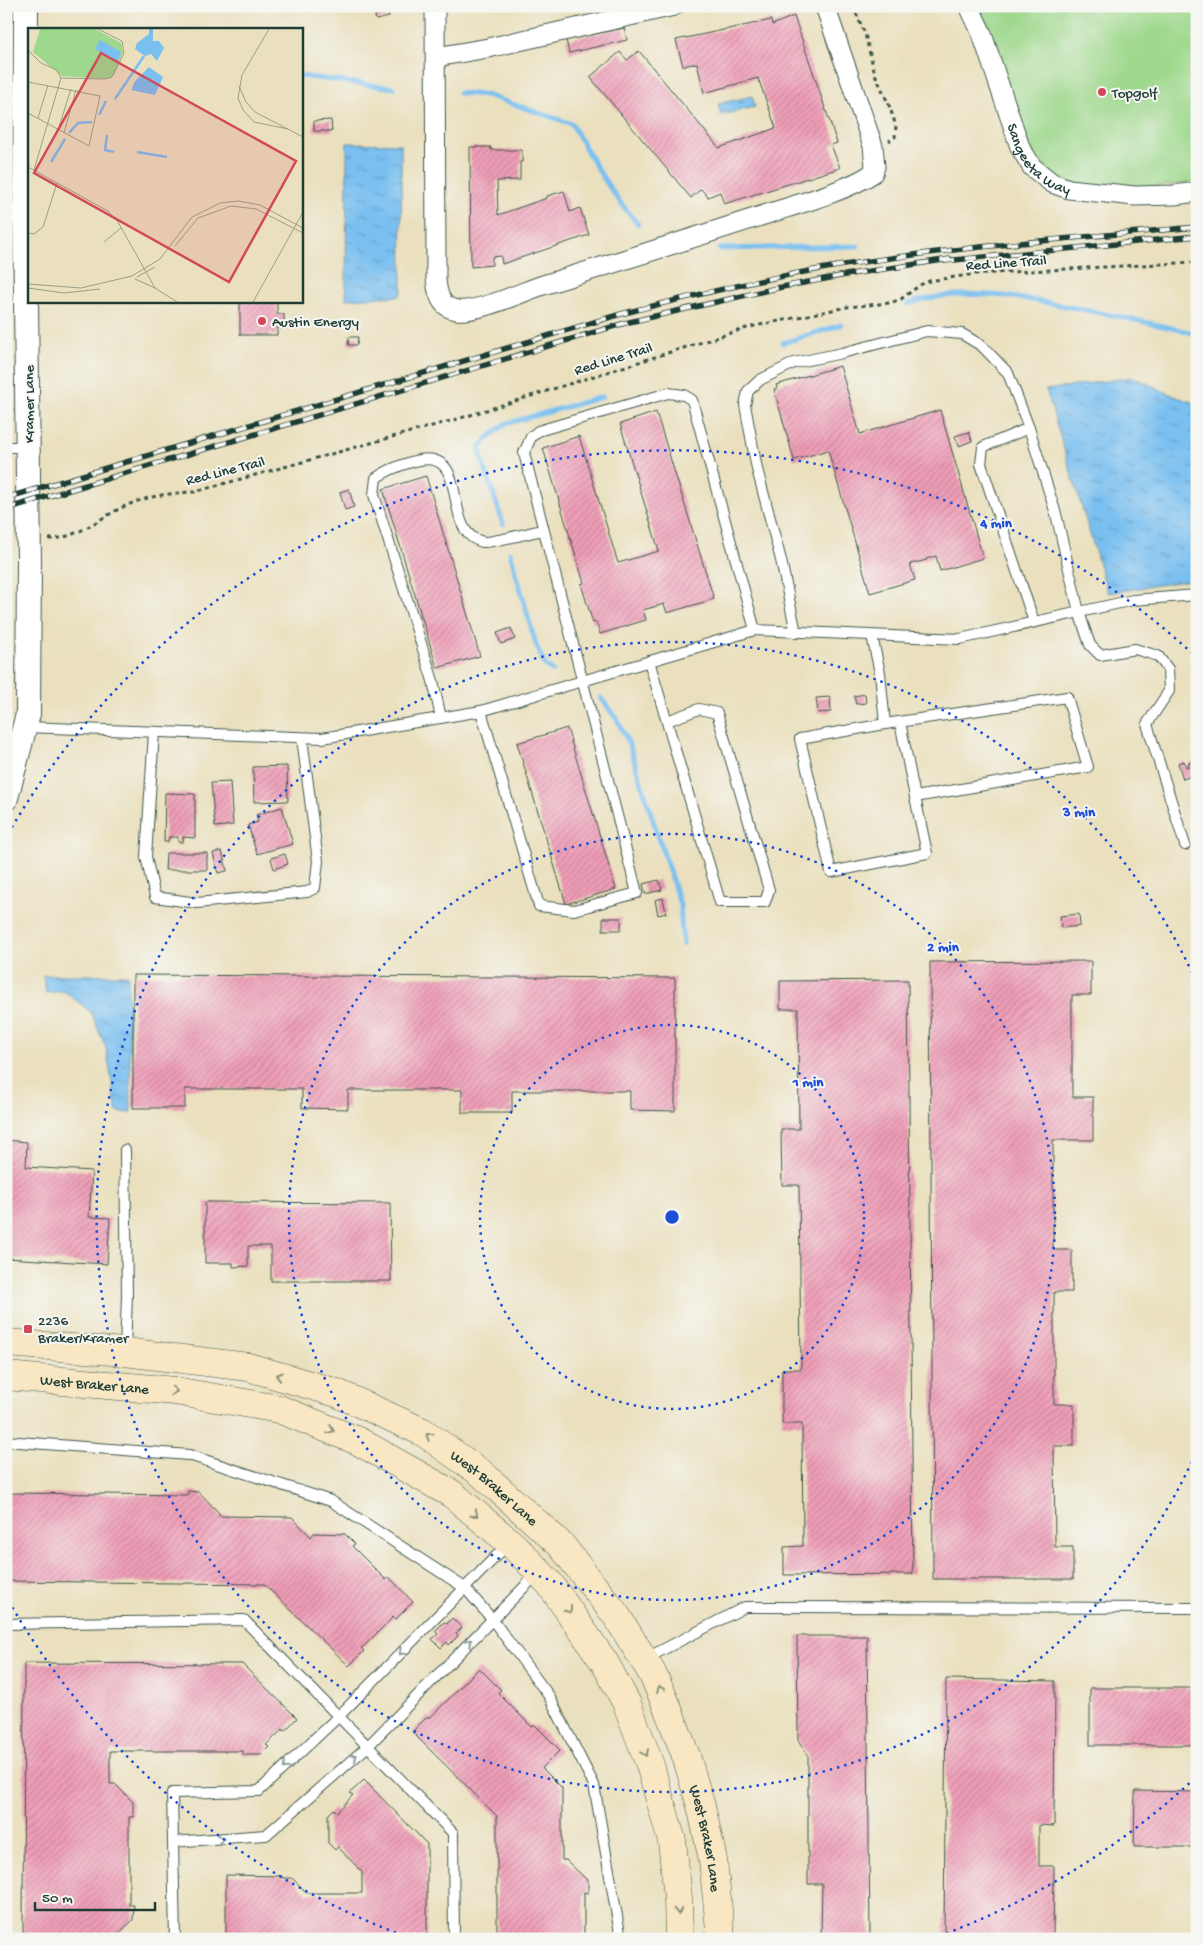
<svg xmlns="http://www.w3.org/2000/svg" width="1203" height="1945" font-family="'Gochi Hand',sans-serif">
  <defs>
    <pattern id="water-ripples" width="26" height="14" patternUnits="userSpaceOnUse" patternTransform="scale(1.25)"><rect width="26" height="14" fill="#79bff0"/><path d="M2 4q2-2 4 0t4 0M15 11q2-2 4 0t4 0" fill="none" stroke="#639cc3"/></pattern>
    <pattern id="building-hatch" width="6" height="6" patternUnits="userSpaceOnUse" patternTransform="scale(1.25)"><rect width="6" height="6" fill="#f09eb8"/><path d="M-1 1l2-2M0 6l6-6M5 7l2-2" fill="none" stroke="#c28296"/></pattern>
  </defs>
  <rect width="100%" height="100%" fill="#f6f6f2"/>
  <filter id="ink" filterUnits="userSpaceOnUse"><feTurbulence type="fractalNoise" baseFrequency=".02" numOctaves="2"/><feDisplacementMap in="SourceGraphic" scale="10" xChannelSelector="R" yChannelSelector="G"/><feConvolveMatrix kernelMatrix="1 2 1 2 8 2 1 2 1" color-interpolation-filters="sRGB"/></filter>
  <filter id="wash" filterUnits="userSpaceOnUse"><feTurbulence type="fractalNoise" baseFrequency=".0096" numOctaves="4" result="noise"/><feDisplacementMap in="SourceGraphic" scale="20" xChannelSelector="R" yChannelSelector="G"/><feGaussianBlur stdDeviation="1.12" result="paint"/><feColorMatrix in="noise" values="0 0 0 0 0 0 0 0 0 0 0 0 0 0 0 0 0 1.4 0 .05"/><feComposite in="paint" operator="in"/></filter>
  <g filter="url(#wash)">
    <rect width="100%" height="100%" fill="#eae0be"/>
    <path fill="#9ed88c" stroke="#5e8a60" d="M 975,6 L 1197,6 L 1197,182 L 1092,193 L 1037,167 Z"/>
    <g fill="url(#water-ripples)" stroke="#4c7e92">
      <path d="M 752,96 L 755,107 L 721,115 L 718,104 Z"/>
      <path d="M 347,143 L 401,144 L 402,291 L 399,296 L 346,299 Z"/>
      <path d="M 1133,377 L 1174,396 L 1197,404 L 1197,580 L 1184,581 L 1108,593 L 1046,390 Z"/>
      <path d="M 43,975 L 128,975 L 131,1113 L 117,1112 L 106,1048 L 91,1012 L 64,991 L 46,993 Z"/>
    </g>
    <g fill="none" stroke-linecap="round" stroke-linejoin="round">
      <g stroke="#79bff0" stroke-width="5">
        <path d="M 301,76 L 394,88"/>
        <path d="M 459,93 L 486,95 L 572,124 C 591,159 611,194 638,224"/>
        <path d="M 719,249 L 858,246"/>
        <path d="M 907,304 C 965,285 1027,298 1085,310 C 1122,317 1160,325 1197,334"/>
        <path d="M 783,343 L 841,325"/>
        <path d="M 503,524 L 479,449 L 489,437 L 505,424 L 602,397"/>
        <path d="M 510,552 L 536,645 L 545,665 L 553,671"/>
        <path d="M 601,698 L 618,721 L 629,744 L 680,905 L 683,944"/>
      </g>
    </g>
    <g id="blocks">
      <g fill="url(#building-hatch)">
        <path d="M 373,6 L 387,6 L 389,17 L 376,20 Z"/>
        <path d="M 794,16 L 837,143 L 831,145 L 840,168 L 724,204 L 720,192 L 708,197 L 701,189 L 691,198 L 590,77 L 620,52 L 627,60 L 639,51 L 719,148 L 776,128 L 758,78 L 704,93 L 697,63 L 683,66 L 676,40 L 771,20 L 772,25 Z"/>
        <path d="M 624,28 L 627,40 L 569,53 L 566,40 Z"/>
        <path d="M 331,120 L 332,131 L 314,131 L 314,121 Z"/>
        <path d="M 470,147 L 491,147 L 491,150 L 522,150 L 522,162 L 520,162 L 520,180 L 497,181 L 498,215 L 547,198 L 547,196 L 564,191 L 570,212 L 580,208 L 589,235 L 502,264 L 501,256 L 492,257 L 492,265 L 471,267 Z"/>
        <path d="M 240,301 L 277,301 L 277,314 L 284,314 L 284,328 L 277,328 L 277,335 L 240,335 Z"/>
        <path d="M 349,337 L 358,337 L 357,345 L 348,345 Z"/>
        <path d="M 840,366 L 860,434 L 940,410 L 983,558 L 940,571 L 936,556 L 926,559 L 927,560 L 910,564 L 915,580 L 870,593 L 828,450 L 794,460 L 774,389 L 777,388 L 776,385 Z"/>
        <path d="M 656,412 L 714,599 L 667,613 L 664,604 L 643,610 L 646,620 L 600,634 L 596,622 L 593,623 L 581,584 L 584,583 L 543,448 L 579,436 L 618,563 L 659,551 L 620,424 Z"/>
        <path d="M 969,432 L 972,441 L 959,446 L 955,436 Z"/>
        <path d="M 426,476 L 480,656 L 437,668 L 383,489 Z"/>
        <path d="M 349,489 L 354,507 L 345,510 L 340,492 Z"/>
        <path d="M 511,628 L 515,639 L 501,644 L 497,633 Z"/>
        <path d="M 865,694 L 866,703 L 856,704 L 854,696 Z"/>
        <path d="M 830,697 L 831,712 L 818,713 L 816,698 Z"/>
        <path d="M 567,728 L 616,889 L 566,904 L 517,743 Z"/>
        <path d="M 1184,761 L 1186,767 L 1189,766 L 1188,763 L 1194,761 L 1197,774 L 1183,779 L 1178,763 Z"/>
        <path d="M 287,766 L 288,801 L 254,802 L 253,767 Z"/>
        <path d="M 230,782 L 233,825 L 215,827 L 211,783 Z"/>
        <path d="M 165,793 L 195,794 L 195,838 L 183,837 L 183,842 L 178,842 L 178,837 L 169,837 L 168,842 L 164,842 Z"/>
        <path d="M 282,807 L 293,844 L 257,854 L 248,825 L 258,822 L 256,815 Z"/>
        <path d="M 222,851 L 227,871 L 218,873 L 213,853 Z"/>
        <path d="M 166,853 L 207,853 L 207,870 L 165,870 Z"/>
        <path d="M 285,854 L 288,864 L 274,869 L 271,858 Z"/>
        <path d="M 659,880 L 662,890 L 645,894 L 643,884 Z"/>
        <path d="M 663,898 L 666,913 L 658,915 L 655,900 Z"/>
        <path d="M 1079,914 L 1080,926 L 1061,928 L 1060,916 Z"/>
        <rect x="603" y="918" width="18" height="12"/>
        <path d="M 1091,961 L 1091,995 L 1072,995 L 1072,1097 L 1093,1097 L 1093,1140 L 1053,1140 L 1053,1250 L 1072,1250 L 1072,1292 L 1054,1292 L 1054,1404 L 1074,1404 L 1074,1446 L 1054,1446 L 1055,1547 L 1073,1547 L 1073,1579 L 933,1579 L 930,962 Z"/>
        <path d="M 133,975 L 675,978 L 675,1111 L 630,1110 L 630,1091 L 512,1091 L 512,1113 L 462,1113 L 462,1090 L 348,1090 L 348,1109 L 302,1108 L 302,1089 L 185,1089 L 185,1108 L 133,1108 Z"/>
        <path d="M 908,980 L 913,1574 L 784,1575 L 784,1547 L 803,1546 L 802,1424 L 782,1424 L 782,1369 L 801,1369 L 799,1185 L 782,1185 L 781,1129 L 799,1129 L 798,1009 L 780,1009 L 780,981 Z"/>
        <path d="M 6,1140 L 27,1142 L 26,1167 L 92,1171 L 89,1217 L 110,1218 L 107,1264 L 6,1258 Z"/>
        <path d="M 205,1202 L 390,1203 L 391,1281 L 271,1281 L 271,1246 L 248,1246 L 248,1266 L 233,1267 L 233,1263 L 205,1263 Z"/>
        <path d="M 6,1490 L 10,1490 L 10,1493 L 188,1495 L 188,1491 L 199,1492 L 219,1513 L 219,1516 L 292,1517 L 311,1537 L 314,1533 L 345,1534 L 355,1544 L 352,1546 L 386,1580 L 389,1577 L 413,1602 L 396,1619 L 393,1617 L 364,1646 L 361,1648 L 364,1651 L 349,1666 L 264,1584 L 6,1581 Z"/>
        <path d="M 452,1618 L 462,1628 L 456,1633 L 458,1636 L 449,1645 L 447,1642 L 441,1648 L 432,1639 L 438,1634 L 435,1631 L 444,1622 L 447,1624 Z"/>
        <path d="M 797,1636 L 867,1636 L 870,1939 L 821,1939 L 822,1884 L 808,1884 L 808,1755 L 798,1740 Z"/>
        <path d="M 24,1663 L 242,1664 L 297,1718 L 285,1731 L 283,1729 L 266,1745 L 269,1747 L 261,1755 L 243,1755 L 243,1751 L 110,1751 L 110,1784 L 115,1784 L 133,1802 L 133,1817 L 129,1817 L 129,1905 L 134,1905 L 133,1920 L 115,1937 L 111,1939 L 23,1939 Z"/>
        <path d="M 479,1668 L 501,1690 L 498,1693 L 532,1727 L 535,1725 L 560,1750 L 542,1768 L 562,1788 L 562,1860 L 566,1860 L 588,1881 L 588,1893 L 584,1892 L 584,1939 L 497,1939 L 497,1816 L 412,1732 L 428,1716 L 430,1718 Z"/>
        <path d="M 946,1679 L 1055,1681 L 1054,1826 L 1039,1825 L 1039,1866 L 1054,1866 L 1053,1939 L 944,1939 Z"/>
        <rect x="1090" y="1688" width="107" height="57"/>
        <path d="M 364,1780 L 427,1844 L 427,1939 L 226,1939 L 226,1875 L 282,1876 L 282,1878 L 292,1878 L 307,1893 L 362,1893 L 362,1872 L 338,1847 L 335,1850 L 328,1843 L 328,1815 L 334,1809 L 337,1812 L 339,1810 L 353,1795 L 350,1793 Z"/>
        <path d="M 1135,1791 L 1197,1792 L 1197,1847 L 1134,1847 Z"/>
      </g>
    </g>
  </g>
  <g filter="url(#ink)">
    <use href="#blocks" fill-opacity="0" stroke="#3d5549" stroke-width="1"/>
    <g fill="none" stroke-linecap="round" stroke-linejoin="round">
      <defs>
        <g id="service">
          <path d="M 6,100 L 25,100"/>
          <path d="M 1029,428 L 983,447 L 981,464 L 1034,622"/>
          <path d="M 6,447 L 28,447"/>
          <path d="M 796,633 L 781,560 L 757,469 L 745,405 L 748,391 L 760,380 L 794,363 L 842,353 L 927,331 L 962,334 L 982,346 L 1008,373 L 1029,428 L 1056,514 L 1079,612 L 1090,645 L 1100,655 L 1135,649 L 1158,656 L 1168,669 L 1169,691 L 1147,724 L 1185,845"/>
          <path d="M 872,636 L 880,673 L 885,724 L 1067,697 L 1088,767 L 915,797 L 900,722"/>
          <path d="M 649,661 L 720,902 L 765,902 L 769,890 L 717,713 L 699,709 L 667,721"/>
          <path d="M 481,711 L 539,906 L 574,910 L 637,893 L 524,453 L 531,437 L 538,431 L 668,393 L 684,395 L 692,400 L 755,630"/>
          <path d="M 441,718 L 433,681 L 374,495 L 376,478 C 387,470 398,466 411,462 C 475,442 438,533 483,542 C 491,543 532,532 543,530"/>
          <path d="M 885,724 L 800,739 L 831,872 L 927,853 L 915,797"/>
          <path d="M 25,727 L 322,738 L 481,711 L 755,630 L 960,639 L 1133,600 L 1197,595"/>
          <path d="M 154,732 L 146,857 L 155,897 L 197,903 L 307,892 L 315,888 L 318,861 L 302,738"/>
          <path d="M 125,1351 L 127,1295 L 125,1150"/>
          <path d="M 6,1441 L 189,1455 L 331,1501 L 465,1588 L 492,1619 L 549,1696 L 594,1785 L 621,1939"/>
          <path d="M 6,1624 L 244,1620 L 453,1833 L 454,1939"/>
          <path d="M 645,1659 L 745,1607 L 1197,1608"/>
          <path d="M 173,1842 L 266,1835 L 368,1746 L 538,1573"/>
          <path d="M 175,1939 L 172,1793 L 259,1791 L 339,1716 L 509,1543"/>
        </g>
        <g id="minor">
          <path d="M 435,6 L 436,279 C 437,292 440,308 457,310 C 477,313 522,292 543,285 C 618,262 693,238 767,214 C 798,204 847,191 873,173 L 875,167 L 873,146 L 825,6"/>
          <path id="s1" d="M 969,6 L 982,34 L 1020,147 L 1032,167 L 1052,183 L 1069,189 L 1135,196 L 1174,195 L 1197,192"/>
          <path d="M 436,57 L 488,48 L 674,6"/>
          <path d="M 6,215 L 25,213"/>
        </g>
        <path id="tertiary" d="M 6,798 L 28,714 L 29,562 L 25,213 L 26,6"/>
        <g id="secondary">
          <path id="s2" d="M 6,1343 L 125,1352 L 248,1367 L 337,1393 L 423,1432 L 481,1473 L 561,1545 L 616,1615 L 652,1673 L 664,1699 L 686,1756 L 701,1806 L 713,1860 L 721,1939"/>
          <path id="s3" d="M 6,1376 L 175,1391 L 279,1409 L 358,1441 L 452,1494 L 514,1546 L 550,1584 L 605,1663 L 627,1704 L 650,1765 L 672,1841 L 678,1898 L 679,1939"/>
        </g>
      </defs>
      <use href="#service" stroke="#3d5549" stroke-width="12"/>
      <use href="#minor" stroke="#3d5549" stroke-width="21"/>
      <use href="#tertiary" stroke="#3d5549" stroke-width="26"/>
      <use href="#secondary" stroke="#3d5549" stroke-width="29"/>
      <g stroke="#3d5549" stroke-width="3" stroke-dasharray="4 4" stroke-linecap="butt">
        <path d="M 853,6 L 865,34 L 875,74 L 889,105 L 896,126 L 895,137 L 889,141"/>
        <path d="M 49,539 C 75,539 97,520 119,509 C 143,497 167,493 194,492 L 461,418 L 750,327 L 847,307 L 890,303 L 901,299 L 920,285 L 929,281 L 975,274 L 1197,262"/>
      </g>
      <use href="#service" stroke="#fff" stroke-width="10"/>
      <use href="#minor" stroke="#fff" stroke-width="19"/>
      <use href="#tertiary" stroke="#fff" stroke-width="24"/>
      <use href="#secondary" stroke="#f9e7c3" stroke-width="28"/>
      <defs>
        <g id="rail">
          <path d="M 944,261 L 1197,236"/>
          <path d="M 6,498 L 621,314 C 691,296 760,279 832,267 C 952,247 1075,238 1197,227"/>
          <path d="M 6,509 L 625,323 L 777,288 L 851,274 L 950,259"/>
        </g>
      </defs>
      <use href="#rail" stroke="#1f3d34" stroke-width="5.5"/>
      <use href="#rail" stroke="#f6f6f2" stroke-width="4" stroke-dasharray="11" stroke-linecap="butt"/>
    </g>
    <defs><path id="oneway-chevron" d="M-2-3.5L2.5 0L-2 3.5" fill="none" stroke-width="1.6" stroke-linecap="round" stroke-linejoin="round" transform="scale(1.25)"/></defs>
    <g stroke="#8c927c">
      <use href="#oneway-chevron" transform="translate(279 1376) rotate(-164)"/>
      <use href="#oneway-chevron" transform="translate(174 1391) rotate(7)"/>
      <use href="#oneway-chevron" transform="translate(331 1430) rotate(22)"/>
      <use href="#oneway-chevron" transform="translate(429 1436) rotate(-146)"/>
      <use href="#oneway-chevron" transform="translate(475 1514) rotate(40)"/>
      <use href="#oneway-chevron" transform="translate(569 1610) rotate(54)"/>
      <use href="#oneway-chevron" transform="translate(660 1689) rotate(-115)"/>
      <use href="#oneway-chevron" transform="translate(645 1753) rotate(69)"/>
      <use href="#oneway-chevron" transform="translate(678 1911) rotate(89)"/>
    </g>
    <g stroke="#8f9e9a">
      <use href="#oneway-chevron" transform="translate(469 1642) rotate(-45)"/>
      <use href="#oneway-chevron" transform="translate(402 1652) rotate(134)"/>
      <use href="#oneway-chevron" transform="translate(354 1757) rotate(-41)"/>
      <use href="#oneway-chevron" transform="translate(286 1766) rotate(137)"/>
      <use href="#oneway-chevron" transform="translate(221 1839) rotate(-4)"/>
    </g>
  </g>
  <g fill="none" stroke="#1d4ed8" stroke-width="2.5" stroke-dasharray="2.5 5">
    <circle cx="672" cy="1217" r="192"/>
    <circle cx="672" cy="1217" r="383"/>
    <path d="M1195 1455A575 575 0 1 1 1195 979"/>
    <path d="M1195 1778A767 767 0 0 1 934 1938M410 1938A767 767 0 0 1 8 1600M8 834A767 767 0 0 1 1195 656"/>
  </g>
  <g fill="#d1495b" stroke="#f6f6f2" stroke-width="2">
    <circle cx="1102" cy="92" r="5"/>
    <circle cx="262" cy="321" r="5"/>
    <rect x="23" y="1324" width="10" height="10" rx="2.5"/>
  </g>
  <g text-anchor="middle" stroke-width="4" stroke-linejoin="round" paint-order="stroke">
    <g font-size="15" fill="#1f3d34" stroke="#f6f6f2" text-anchor="start">
      <text x="1112" y="97">Topgolf</text>
      <text x="272" y="326">Austin Energy</text>
      <text x="38" y="1325">2236<tspan x="38" dy="17">Braker/Kramer</tspan></text>
    </g>
    <g font-size="15" fill="#1f3d34" stroke="#f6f6f2">
      <text dy="5" stroke="none"><textPath href="#s1" startOffset="172">Sangeeta Way</textPath></text>
      <text transform="translate(1006 262) rotate(-4)" y="5">Red Line Trail</text>
      <text transform="translate(613 358) rotate(-17)" y="5">Red Line Trail</text>
      <text transform="translate(28 404) rotate(-90)" y="5">Kramer Lane</text>
      <text transform="translate(225 470) rotate(-14)" y="5">Red Line Trail</text>
      <text dy="5" stroke="none"><textPath href="#s3" startOffset="89">West Braker Lane</textPath></text>
      <text dy="5" stroke="none"><textPath href="#s2" startOffset="521">West Braker Lane</textPath></text>
      <text dy="5" stroke="none"><textPath href="#s2" startOffset="941">West Braker Lane</textPath></text>
    </g>
  </g>
  <g transform="translate(28 28)">
    <rect width="275" height="275" fill="#eae0be"/>
    <path d="M 12,1 L 67,1 L 93,15 L 95,24 L 86,47 L 80,51 L 34,48 L 5,24 Z" fill="#9ed88c"/>
    <path d="M 121,1 L 125,1 L 125,13 L 131,13 L 136,20 L 129,33 L 123,26 L 117,28 L 107,21 L 109,15 L 121,6 ZM 72,12 L 93,24 L 89,35 L 67,21 ZM 121,39 L 135,49 L 127,67 L 103,62 L 107,53 Z" fill="#79bff0"/>
    <path fill="none" stroke="#79bff0" stroke-width="2.5" d="M 87,71 L 116,28M 71,87 L 78,73M 41,105 L 50,95 L 64,94M 79,107 L 77,122 L 86,124M 109,124 L 139,129M 23,134 L 37,111"/>
    <path fill="none" stroke="#999f87" stroke-width="1" d="M 241,1 L 214,47 L 210,70 L 215,82 L 226,94 L 260,101M 0,22 L 13,35 L 29,42 L 33,50 L 6,142M 33,50 L 77,51 L 84,49 L 96,25 L 94,13 L 70,1M 0,54 L 72,68 L 61,118 L 0,85M 211,58 L 218,74 L 227,84 L 275,109M 10,90 L 20,57M 30,102 L 43,61M 36,105 L 48,62M 0,139 L 80,183 L 90,194 L 127,260 L 149,274M 0,205 L 6,206 L 15,199 L 29,155M 76,214 L 93,200M 147,218 L 170,190 L 203,178 L 228,181 L 275,205M 109,249 L 127,239M 107,251 L 127,260M 0,256 L 53,260 L 104,248 L 132,231 L 164,189 L 192,175 L 210,173 L 232,177 L 275,200M 0,260 L 36,265 L 72,261M 225,274 L 275,184"/>
    <path fill="#d1495b" fill-opacity="0.15" stroke="#d1495b" stroke-width="2.5" d="M 73,25 L 268,133 L 201,254 L 6,145 Z"/>
    <rect width="275" height="275" fill="none" stroke="#1f3d34" stroke-width="2.5"/>
  </g>
  <circle cx="672" cy="1217" r="8" fill="#1d4ed8" stroke="#f6f6f2" stroke-width="2.5"/>
  <g font-size="15" text-anchor="middle" font-weight="bold" fill="#1d4ed8" stroke="#f6f6f2" stroke-width="4" stroke-linejoin="round" paint-order="stroke">
    <text x="996" y="527">4 min</text>
    <text x="1079" y="816">3 min</text>
    <text x="943" y="951">2 min</text>
    <text x="808" y="1086">1 min</text>
  </g>
  <rect width="1203" height="1945" fill="none" stroke="#f6f6f2" stroke-width="25"/>
  <path d="M35 1902v8h120v-8" fill="none" stroke="#1f3d34" stroke-width="2.5"/>
  <text x="42" y="1902" font-size="15" fill="#1f3d34" stroke="#f6f6f2" stroke-width="4" paint-order="stroke">50 m</text>
</svg>
